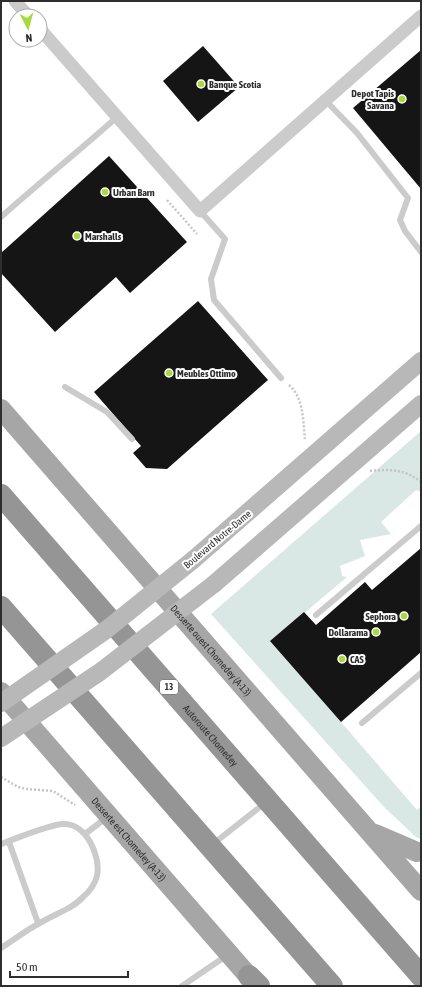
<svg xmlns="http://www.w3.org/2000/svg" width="422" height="987" font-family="'Asap Condensed',sans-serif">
  <rect width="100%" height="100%" fill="#fff"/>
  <path fill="#d9e7e5" d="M 421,431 L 421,492 L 416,490 L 381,522 L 391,534 L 360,540 L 365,556 L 340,566 L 342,576 L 347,577 L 271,641 L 417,810 L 421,807 L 421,839 L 416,837 L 384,807 L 211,614 Z"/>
  <g fill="#151515">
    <path d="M 203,46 L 239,87 L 198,122 L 163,81 Z"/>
    <path d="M 421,50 L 421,189 L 353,108 Z"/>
    <path d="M 109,156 L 187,242 L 130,293 L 116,277 L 55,332 L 1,273 L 1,253 Z"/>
    <path d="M 198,301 L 268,380 L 167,469 L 146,468 L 133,453 L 141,446 L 94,392 Z"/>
    <path d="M 421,548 L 421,652 L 341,722 L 270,641 L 304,612 L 316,625 L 365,582 L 372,590 Z"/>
  </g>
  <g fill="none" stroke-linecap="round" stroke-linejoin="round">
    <g stroke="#c5c5c5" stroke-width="2.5" stroke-dasharray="2 2" stroke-linecap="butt">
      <path d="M 167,200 L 197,234"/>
      <path d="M 289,385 C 304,398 303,421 305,440"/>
      <path d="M 370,471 C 389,469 405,469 421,482"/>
      <path d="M 1,777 L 18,787 L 27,789 L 53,791 L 75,805"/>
    </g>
    <g stroke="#cbcbcb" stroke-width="6">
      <path d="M 325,100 L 357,133 L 408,198 L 400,220 L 405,231 L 421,252"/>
      <path d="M 200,211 L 225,239 L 211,279 L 214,300 L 281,378"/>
      <path d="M 1,217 C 39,183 79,151 117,117"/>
      <path d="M 65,387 L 107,412 L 132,439"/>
      <path d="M 316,615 L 421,526"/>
      <path d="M 362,723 L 421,673"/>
      <path d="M 85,834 L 106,818"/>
      <path d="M 9,842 L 38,923"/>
      <path d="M 1,844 C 18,838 45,826 62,824 C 86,822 101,856 97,876 C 95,883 90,891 84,896 C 73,909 54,914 40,923 C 26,930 14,940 1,948"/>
      <path d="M 213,844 L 265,803"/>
      <path d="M 182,986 L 226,956"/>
    </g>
    <g stroke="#cbcbcb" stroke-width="13">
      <path d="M 15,1 L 28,16"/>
      <path d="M 40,29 L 200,211 L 421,16"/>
    </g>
    <g stroke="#b8b8b8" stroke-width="18">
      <path d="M 193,560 L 421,361"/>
      <path d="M 214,584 L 421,404"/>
    </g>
    <g stroke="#a6a6a6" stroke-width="20">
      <path id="s1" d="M 1,409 L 421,891"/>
      <path id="s2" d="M 1,692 L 257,986"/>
      <path d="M 375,834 L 417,852"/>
    </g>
    <g stroke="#959595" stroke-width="22">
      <path id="s3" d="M 1,495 L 421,976"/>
      <path d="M 1,607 L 332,986"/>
      <path d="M 249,976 L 259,986"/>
    </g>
    <g stroke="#b8b8b8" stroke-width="18">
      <path d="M 1,703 L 106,630 L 193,560"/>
      <path d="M 1,738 L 100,672 L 214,584"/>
    </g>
  </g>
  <g fill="#a9d93b" stroke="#fff" stroke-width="1.5">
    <circle cx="201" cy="84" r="4"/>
    <circle cx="402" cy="99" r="4"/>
    <circle cx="105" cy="192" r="4"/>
    <circle cx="77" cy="236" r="4"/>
    <circle cx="169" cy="373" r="4"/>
    <circle cx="404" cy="616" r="4"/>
    <circle cx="376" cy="632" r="4"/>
    <circle cx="342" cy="659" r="4"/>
  </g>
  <g text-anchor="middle" stroke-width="4" stroke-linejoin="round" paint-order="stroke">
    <rect fill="#fff" stroke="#6d6d6d" stroke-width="1" x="160" y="680" width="18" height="14" rx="3"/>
    <g font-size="9" font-weight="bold" fill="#2e2e2e">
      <text x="169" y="690">13</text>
    </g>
    <g font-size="10" font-weight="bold" fill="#2e2e2e" stroke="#fff" text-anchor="start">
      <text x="209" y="88">Banque Scotia</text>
      <text x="394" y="97" text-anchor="end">Depot Tapis<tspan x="394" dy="12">Savana</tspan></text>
      <text x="113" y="196">Urban Barn</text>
      <text x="85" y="240">Marshalls</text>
      <text x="177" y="377">Meubles Ottimo</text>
      <text x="396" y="620" text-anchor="end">Sephora</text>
      <text x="368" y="636" text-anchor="end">Dollarama</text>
      <text x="350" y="663">CAS</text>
    </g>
    <g font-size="10" fill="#2e2e2e" stroke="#fff">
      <text transform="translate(217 539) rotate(-40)" y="4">Boulevard Notre-Dame</text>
      <text dy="4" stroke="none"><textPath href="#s1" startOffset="320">Desserte ouest Chomedey (A-13)</textPath></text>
      <text dy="4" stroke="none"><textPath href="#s3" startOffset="319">Autoroute Chomedey</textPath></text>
      <text dy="4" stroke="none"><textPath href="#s2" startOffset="195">Desserte est Chomedey (A-13)</textPath></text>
    </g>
  </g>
  <rect width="422" height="987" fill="none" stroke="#2e2e2e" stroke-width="4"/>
  <g transform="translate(28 28) rotate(174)"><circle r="19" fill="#ffffff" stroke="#ababab"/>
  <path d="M0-3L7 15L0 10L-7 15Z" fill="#a9d93b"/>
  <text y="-6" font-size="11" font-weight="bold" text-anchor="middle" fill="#2e2e2e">N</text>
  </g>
  <path d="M10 971v6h118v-6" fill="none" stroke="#2e2e2e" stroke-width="2"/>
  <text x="16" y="971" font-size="12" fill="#2e2e2e" stroke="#ffffff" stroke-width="3" paint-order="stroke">50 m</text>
</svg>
